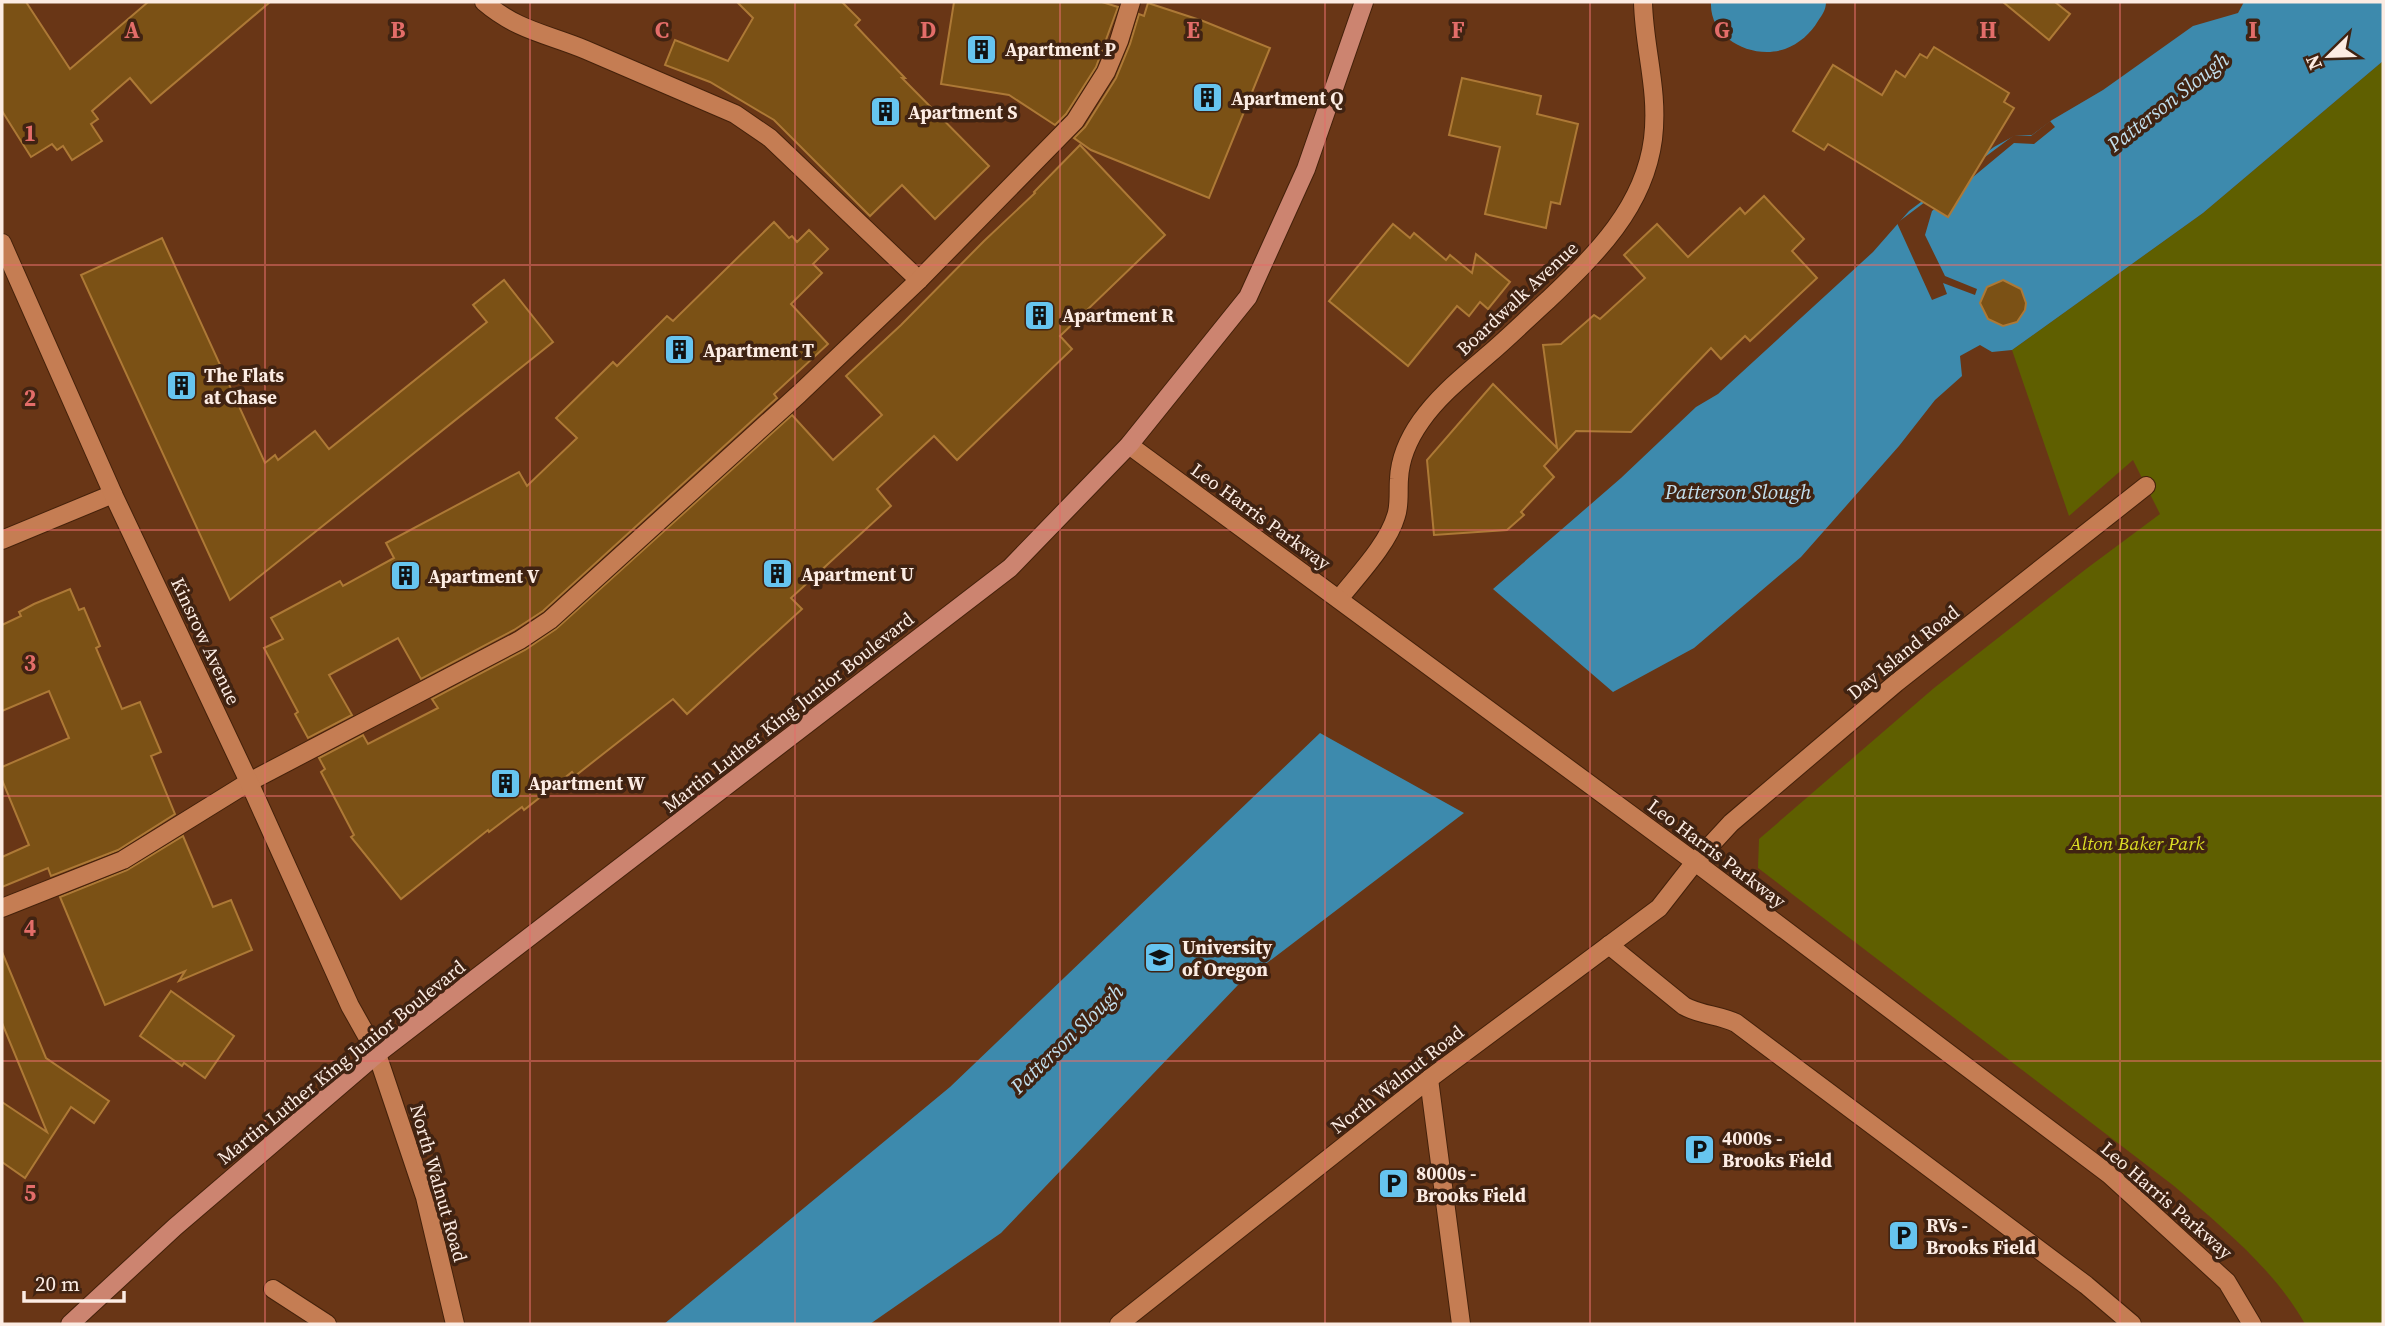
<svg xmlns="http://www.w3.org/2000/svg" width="2385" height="1326" font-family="'Source Serif 4',serif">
  <rect width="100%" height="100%" fill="#693616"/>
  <path fill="#5f5f00" d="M 2383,61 L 2383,1324 L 2305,1324 C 2274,1269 2222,1227 2174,1186 L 1758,868 L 1759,839 L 1934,688 L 2086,569 L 2160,514 L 2133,460 L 2069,516 L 2012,350 L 2203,213 Z"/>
  <g fill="#3d8aad">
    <path d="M 1711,2 L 1826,2 C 1826,10 1822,15 1818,21 C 1811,33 1799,44 1785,49 C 1753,60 1709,39 1711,2 Z"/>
    <path d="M 2244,2 L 2383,2 L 2383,61 L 2203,213 L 2012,350 L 1992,352 L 1980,345 L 1960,356 L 1962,376 L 1935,400 L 1899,446 L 1801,557 L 1694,648 L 1613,692 L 1493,589 L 1621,478 L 1696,407 L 1718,394 L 1873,252 L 1909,211 L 1994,147 L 2014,136 L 2032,135 L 2052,120 L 2103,90 L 2193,26 L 2238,13 Z"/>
    <path d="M 1320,733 L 1464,813 L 1238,985 L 1001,1233 L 870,1324 L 664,1324 L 950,1087 Z"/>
  </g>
  <path fill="#693616" d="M 2050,121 L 2055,127 L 2034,144 L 2014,143 L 1932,211 L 1925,235 L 1945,276 L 1977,289 L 1975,295 L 1943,283 L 1947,294 L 1932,300 L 1897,223 L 2013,136 L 2031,136 Z"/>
  <g fill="#7b5115" stroke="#ad7936" stroke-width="2">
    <path d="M 2,2 L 26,2 L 70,69 L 148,2 L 270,2 L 151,103 L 130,78 L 92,111 L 98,119 L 91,124 L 102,141 L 72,160 L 63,146 L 57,150 L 52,144 L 31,157 L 2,111 Z"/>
    <path d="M 737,2 L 842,2 L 860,20 L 855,25 L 905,78 L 902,78 L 989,166 L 935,219 L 902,185 L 870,216 L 774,120 L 710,82 L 665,65 L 675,40 L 728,61 L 753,18 Z"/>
    <path d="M 954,2 L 1102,2 L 1118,7 L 1096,67 L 1066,114 L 1055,125 L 1009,95 L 941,84 Z"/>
    <path d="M 2003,2 L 2055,2 L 2070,14 L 2049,40 Z"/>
    <path d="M 1148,3 L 1203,21 L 1270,48 L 1209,198 L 1091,150 L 1074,138 L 1085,127 L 1116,78 L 1130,44 L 1139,14 L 1144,16 Z"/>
    <path d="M 1934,47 L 2009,93 L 2004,102 L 2014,108 L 1948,217 L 1828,144 L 1824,150 L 1793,131 L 1833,65 L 1882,95 L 1896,71 L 1905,77 L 1920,54 L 1927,58 Z"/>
    <path d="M 1462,78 L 1541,96 L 1537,114 L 1578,124 L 1560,204 L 1551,202 L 1546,228 L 1485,214 L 1500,147 L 1449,135 Z"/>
    <path d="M 1080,145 L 1165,235 L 1060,336 L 1072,349 L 957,460 L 934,436 L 877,489 L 891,506 L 791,598 L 802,609 L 687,714 L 673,699 L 575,776 L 572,772 L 524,810 L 522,807 L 489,832 L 488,830 L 401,899 L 351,837 L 354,835 L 321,772 L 325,769 L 319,758 L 363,735 L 368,744 L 438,708 L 432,699 L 525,650 L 556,629 L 792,415 L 833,460 L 882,415 L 846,376 L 901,325 L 984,241 L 1035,193 L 1034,192 Z"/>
    <path d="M 1764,196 L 1804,239 L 1792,251 L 1817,278 L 1750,341 L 1745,336 L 1721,359 L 1711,348 L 1631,432 L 1576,431 L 1544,466 L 1554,477 L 1521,512 L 1524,515 L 1507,530 L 1434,535 L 1427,460 L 1493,384 L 1557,448 L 1543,345 L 1561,344 L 1594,315 L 1600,319 L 1645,278 L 1624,255 L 1657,224 L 1688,257 L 1740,208 L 1745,214 Z"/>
    <path d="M 774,222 L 789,238 L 792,236 L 797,242 L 809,230 L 828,249 L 813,264 L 822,273 L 791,304 L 828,344 L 774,394 L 777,398 L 543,611 L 514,630 L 421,679 L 398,638 L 329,675 L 352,715 L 308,738 L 295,714 L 298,712 L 264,648 L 283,639 L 271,618 L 340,581 L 343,586 L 394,558 L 386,543 L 519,472 L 527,486 L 577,438 L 556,418 L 613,362 L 617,366 L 667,316 L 673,321 Z"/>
    <path d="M 1393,224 L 1410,238 L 1414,233 L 1446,260 L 1450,255 L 1472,273 L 1476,254 L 1510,282 L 1488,309 L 1480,302 L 1469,316 L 1457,306 L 1408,366 L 1329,301 Z"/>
    <path d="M 162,238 L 265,463 L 275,455 L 278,460 L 315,431 L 329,449 L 487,322 L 473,305 L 504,280 L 553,342 L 230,600 L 81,275 Z"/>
    <path d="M 2003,280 L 2021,289 L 2026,303 L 2025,310 L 2017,322 L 2003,326 L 1988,319 L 1980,303 L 1987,287 Z"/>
    <path d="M 70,589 L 79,610 L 84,608 L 100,646 L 96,648 L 122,709 L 140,702 L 161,752 L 151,756 L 175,814 L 118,850 L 51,876 L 48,868 L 2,887 L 2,857 L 29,845 L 2,780 L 2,767 L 69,738 L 49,691 L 2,711 L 2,625 L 21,616 L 19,612 L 34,604 Z"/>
    <path d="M 183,836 L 213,907 L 231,900 L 252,950 L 179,981 L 185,971 L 105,1005 L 60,897 L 127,870 Z"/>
    <path d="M 2,952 L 46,1058 L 109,1101 L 94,1123 L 71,1107 L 25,1178 L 2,1162 L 2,1102 L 47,1132 L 2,1023 Z"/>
    <path d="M 171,991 L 234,1036 L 205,1078 L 184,1063 L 182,1066 L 140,1036 Z"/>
  </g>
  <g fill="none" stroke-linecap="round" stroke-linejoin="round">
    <defs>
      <g id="service">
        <path d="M 484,2 C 518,31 548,34 586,50 C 636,71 685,93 735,114 L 770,138 L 919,280"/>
        <path d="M 2,540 L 113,494"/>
        <path d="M 1695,862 L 1731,823 L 1896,683 L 2146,486"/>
        <path d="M 2,908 L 123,860 L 249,782 L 520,640 L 550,620 L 799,394 L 919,280 L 1075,121 L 1106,72 L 1119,41 L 1131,2"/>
        <path d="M 1609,945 L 1684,1006 C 1700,1015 1719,1015 1736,1023 L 2086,1285 L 2132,1324"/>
        <path d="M 1429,1079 L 1461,1324"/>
      </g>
      <g id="minor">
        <path d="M 2,243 L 113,494 L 249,782 L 350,1006 L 377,1054 L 425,1197 L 455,1324"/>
        <path d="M 1339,599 C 1357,576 1388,544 1396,516 C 1400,505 1398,491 1399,479 C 1400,458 1409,438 1421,421 C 1440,394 1465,375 1489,354 C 1509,337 1528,318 1548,300 C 1596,254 1644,208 1653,139 C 1659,90 1644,49 1643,2"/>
        <path d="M 273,1289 L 327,1324"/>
        <path d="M 1119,1324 L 1429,1079 L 1659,908 L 1695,862"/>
      </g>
      <path id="tertiary" d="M 1129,445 L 1695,862 L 2110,1175 L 2227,1282 L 2252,1324"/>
      <path id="secondary" d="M 70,1324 L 175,1227 L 377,1054 L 1010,568 L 1129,445 L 1248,297 L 1306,169 L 1364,2"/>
    </defs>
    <use href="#service" stroke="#44210a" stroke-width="20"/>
    <use href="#minor" stroke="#44210a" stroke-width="20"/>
    <use href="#tertiary" stroke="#44210a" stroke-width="20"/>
    <use href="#secondary" stroke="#44210a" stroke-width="20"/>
    <use href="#service" stroke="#c57d53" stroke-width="18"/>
    <use href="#minor" stroke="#c57d53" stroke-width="18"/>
    <use href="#tertiary" stroke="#c57d53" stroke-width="18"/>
    <use href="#secondary" stroke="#cc8470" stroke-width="18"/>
  </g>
  <path fill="none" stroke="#e36d69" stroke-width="2" stroke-opacity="0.55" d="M 265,2 L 265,1324M 530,2 L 530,1324M 795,2 L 795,1324M 1060,2 L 1060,1324M 1325,2 L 1325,1324M 1590,2 L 1590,1324M 1855,2 L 1855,1324M 2120,2 L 2120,1324M 2,265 L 2383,265M 2,530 L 2383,530M 2,796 L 2383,796M 2,1061 L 2383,1061"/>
  <defs>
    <symbol id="building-square" viewBox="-11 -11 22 22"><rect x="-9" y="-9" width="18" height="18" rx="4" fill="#66c4ef" stroke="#402312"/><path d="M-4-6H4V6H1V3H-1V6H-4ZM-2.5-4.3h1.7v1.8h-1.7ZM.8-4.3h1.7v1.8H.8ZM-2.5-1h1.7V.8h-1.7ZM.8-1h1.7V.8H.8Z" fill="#111"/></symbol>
    <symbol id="university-square" viewBox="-11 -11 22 22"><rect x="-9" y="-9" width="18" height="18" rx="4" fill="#66c4ef" stroke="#402312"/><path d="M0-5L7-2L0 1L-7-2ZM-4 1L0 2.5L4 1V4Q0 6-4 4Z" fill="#111"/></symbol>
    <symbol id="parking-square" viewBox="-11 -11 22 22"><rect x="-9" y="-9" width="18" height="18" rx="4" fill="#66c4ef" stroke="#402312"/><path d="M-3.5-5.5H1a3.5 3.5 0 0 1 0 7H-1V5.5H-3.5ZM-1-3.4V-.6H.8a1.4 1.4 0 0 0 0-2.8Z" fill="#111"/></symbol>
  </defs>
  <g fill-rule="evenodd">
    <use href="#building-square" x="964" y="32" width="35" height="35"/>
    <use href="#building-square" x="1190" y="80" width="35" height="35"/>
    <use href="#building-square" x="868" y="94" width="35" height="35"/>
    <use href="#building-square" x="1022" y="298" width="35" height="35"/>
    <use href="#building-square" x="662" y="332" width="35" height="35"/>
    <use href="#building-square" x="164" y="368" width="35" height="35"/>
    <use href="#building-square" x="760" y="556" width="35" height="35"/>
    <use href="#building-square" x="388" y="558" width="35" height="35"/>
    <use href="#building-square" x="488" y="766" width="35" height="35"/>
    <use href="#university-square" x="1142" y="940" width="35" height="35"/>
    <use href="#parking-square" x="1682" y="1132" width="35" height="35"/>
    <use href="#parking-square" x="1376" y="1166" width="35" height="35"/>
    <use href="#parking-square" x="1886" y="1218" width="35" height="35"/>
  </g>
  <g text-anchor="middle" stroke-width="7" stroke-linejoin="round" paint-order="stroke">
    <g font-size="19" font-weight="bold" fill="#fcece3" stroke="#402312" text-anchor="start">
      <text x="1005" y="56">Apartment P</text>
      <text x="1231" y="105">Apartment Q</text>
      <text x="908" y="119">Apartment S</text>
      <text x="1062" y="322">Apartment R</text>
      <text x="703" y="357">Apartment T</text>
      <text x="204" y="382">The Flats<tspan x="204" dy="22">at Chase</tspan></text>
      <text x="801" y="581">Apartment U</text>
      <text x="428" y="583">Apartment V</text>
      <text x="528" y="790">Apartment W</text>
      <text x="1182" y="954">University<tspan x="1182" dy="22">of Oregon</tspan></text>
      <text x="1722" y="1145">4000s -<tspan x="1722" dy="22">Brooks Field</tspan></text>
      <text x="1416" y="1180">8000s -<tspan x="1416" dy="22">Brooks Field</tspan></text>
      <text x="1926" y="1232">RVs -<tspan x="1926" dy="22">Brooks Field</tspan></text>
    </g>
    <g font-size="19" fill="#fcece3" stroke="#402312">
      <text transform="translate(1517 298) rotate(-43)" y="7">Boardwalk Avenue</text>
      <text transform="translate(1261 516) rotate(36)" y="7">Leo Harris Parkway</text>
      <text transform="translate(206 641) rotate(65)" y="7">Kinsrow Avenue</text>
      <text transform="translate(1903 652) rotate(-39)" y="7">Day Island Road</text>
      <text transform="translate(788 712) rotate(-38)" y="7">Martin Luther King Junior Boulevard</text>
      <text transform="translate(1717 853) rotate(37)" y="7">Leo Harris Parkway</text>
      <text transform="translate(341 1062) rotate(-39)" y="7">Martin Luther King Junior Boulevard</text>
      <text transform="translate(1397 1079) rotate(-38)" y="7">North Walnut Road</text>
      <text transform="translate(439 1183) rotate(74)" y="7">North Walnut Road</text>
      <text transform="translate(2167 1200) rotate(41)" y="7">Leo Harris Parkway</text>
    </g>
    <g font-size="19" font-style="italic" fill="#dcde25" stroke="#402312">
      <text x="2137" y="850">Alton Baker Park</text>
    </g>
    <g font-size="21" font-style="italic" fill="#c3e0ee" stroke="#402312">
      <text transform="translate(2168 102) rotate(-38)" y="7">Patterson Slough</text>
      <text x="1738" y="499">Patterson Slough</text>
      <text transform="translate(1067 1039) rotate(-44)" y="7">Patterson Slough</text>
    </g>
  </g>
  <g font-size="23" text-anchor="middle" font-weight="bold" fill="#e36d69" stroke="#402312" stroke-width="7" stroke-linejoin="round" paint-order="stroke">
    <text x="132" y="38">A</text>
    <text x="398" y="38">B</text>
    <text x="662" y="38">C</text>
    <text x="928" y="38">D</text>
    <text x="1193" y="38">E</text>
    <text x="1458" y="38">F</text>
    <text x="1722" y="38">G</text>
    <text x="1988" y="38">H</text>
    <text x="2253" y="38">I</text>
    <text x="30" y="141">1</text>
    <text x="30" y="406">2</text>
    <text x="30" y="671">3</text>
    <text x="30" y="936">4</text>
    <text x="30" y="1201">5</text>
  </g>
  <rect width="2385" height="1326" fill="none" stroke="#fcece3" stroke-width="7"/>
  <g transform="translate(2329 56) rotate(247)" stroke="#402312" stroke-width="5" paint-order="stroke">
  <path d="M0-5L12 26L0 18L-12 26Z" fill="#fcece3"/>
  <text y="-10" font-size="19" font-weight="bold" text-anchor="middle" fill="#fcece3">N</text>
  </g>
  <path d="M24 1291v10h100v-10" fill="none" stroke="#fcece3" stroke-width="3.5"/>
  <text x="35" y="1291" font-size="21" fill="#fcece3" stroke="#402312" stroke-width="5" paint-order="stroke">20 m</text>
</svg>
